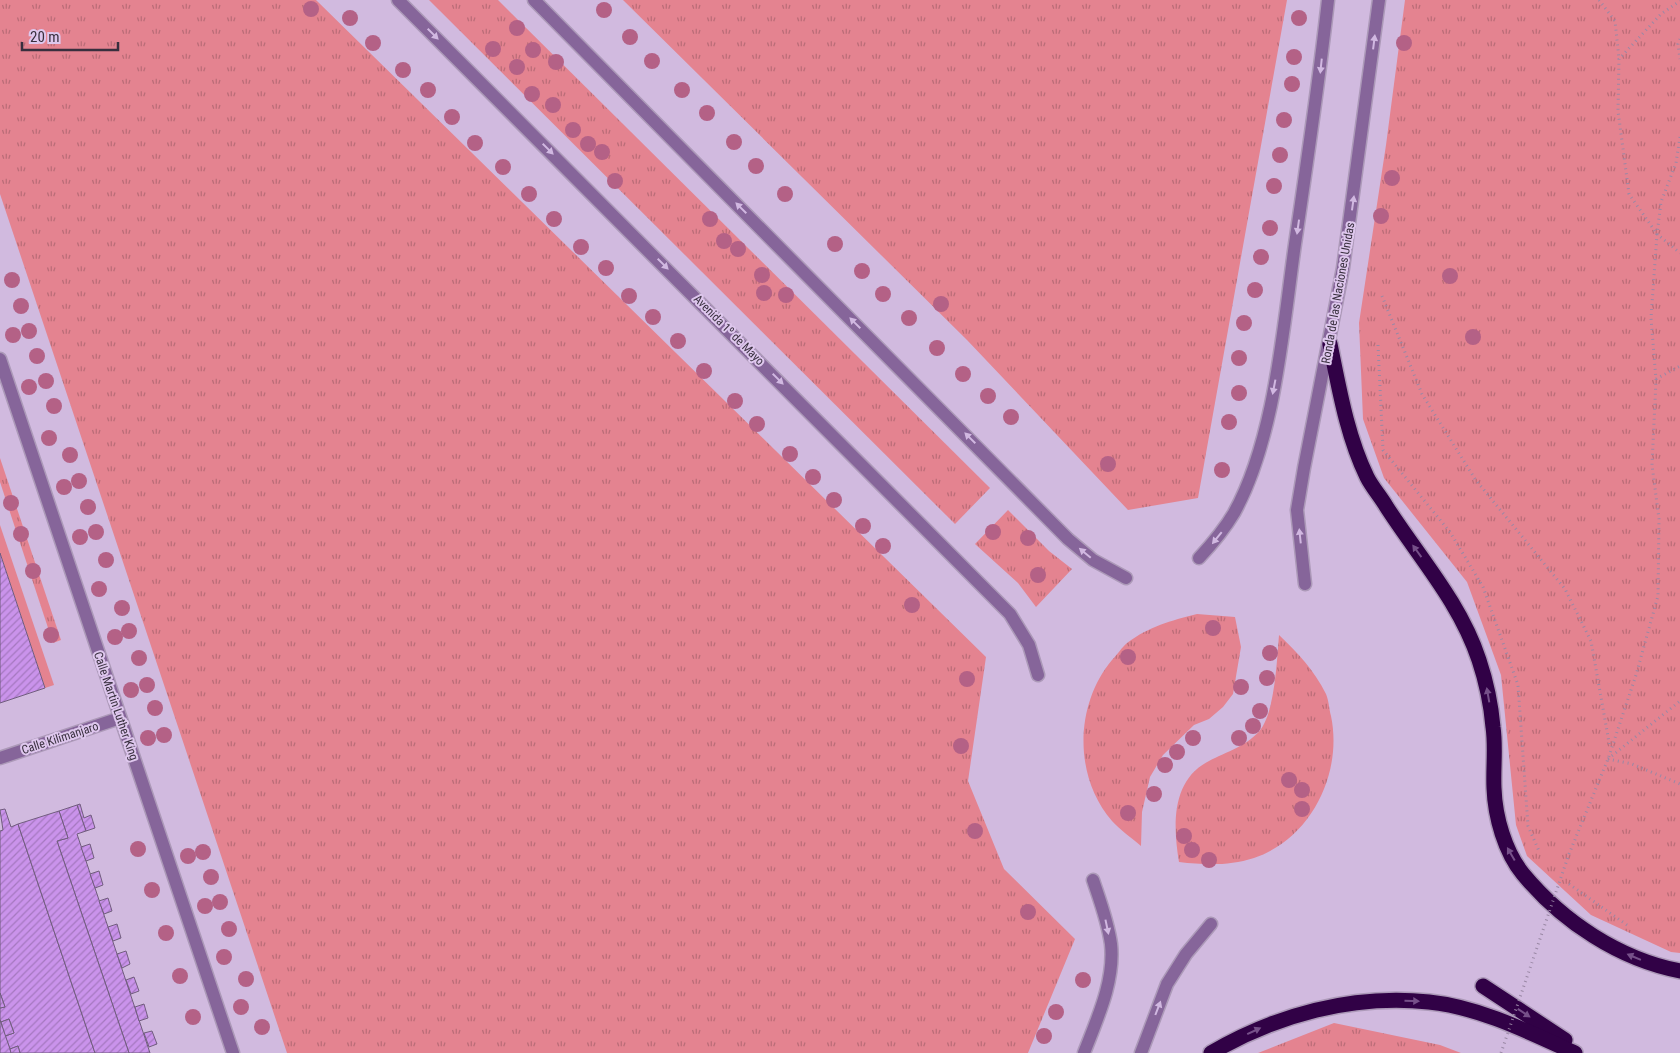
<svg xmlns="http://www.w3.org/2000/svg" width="1680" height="1053" font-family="'Roboto Condensed',sans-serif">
  <defs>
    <pattern id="grass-tufts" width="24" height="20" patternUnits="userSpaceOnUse" patternTransform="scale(1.25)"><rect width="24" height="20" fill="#e48390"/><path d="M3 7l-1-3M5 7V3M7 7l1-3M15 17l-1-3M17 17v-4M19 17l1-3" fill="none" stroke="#ba6c77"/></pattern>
    <pattern id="building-hatch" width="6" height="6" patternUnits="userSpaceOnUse" patternTransform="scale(1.25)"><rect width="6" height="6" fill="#ca93eb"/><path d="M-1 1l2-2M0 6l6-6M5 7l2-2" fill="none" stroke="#a578c0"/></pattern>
  </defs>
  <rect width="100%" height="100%" fill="#d1badf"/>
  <g fill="url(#grass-tufts)">
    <path d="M 0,0 L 316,0 L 986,657 L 968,781 L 1004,869 L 1075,939 L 1028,1053 L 287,1053 L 0,194 Z"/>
    <path d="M 429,0 L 498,0 L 990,488 L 955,524 Z"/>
    <path d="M 623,0 L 1287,0 L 1198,498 L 1128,510 L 967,340 Z"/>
    <path d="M 1405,0 L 1680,0 L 1680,953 L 1671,952 L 1591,915 L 1527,856 L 1516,825 L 1501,675 L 1467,582 L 1384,478 L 1363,419 L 1359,323 L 1386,145 Z"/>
    <path d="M 0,458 L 61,640 L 53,643 L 0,482 Z"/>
    <path d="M 1008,510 L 1049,551 L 1072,569 L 1036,607 L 1018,583 L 975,544 Z"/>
    <path d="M 1197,614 L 1235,617 L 1241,647 L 1233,694 L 1223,707 L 1209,719 L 1194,725 L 1163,755 L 1150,777 L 1142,812 L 1141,846 C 1132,838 1120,830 1112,821 C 1073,776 1075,704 1112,660 C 1117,655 1122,647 1127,643 C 1150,626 1170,621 1197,614 Z"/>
    <path d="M 1279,635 C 1298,653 1314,670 1326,694 C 1329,701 1329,709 1331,716 C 1343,773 1311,839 1254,858 C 1229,866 1205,865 1179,862 C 1173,826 1171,780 1209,761 C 1226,752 1249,745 1261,729 C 1275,710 1277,659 1279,635 Z"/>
    <path d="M 1334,1023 L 1440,1045 L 1461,1053 L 1258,1053 Z"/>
  </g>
  <path fill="#e48390" d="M 0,525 L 54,685 L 45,688 L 0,553 Z"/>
  <g fill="url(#building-hatch)" stroke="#715d7e">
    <path d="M 0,553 L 45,688 L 0,703 Z"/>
    <path d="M 80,804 L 84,818 L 91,815 L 95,828 L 86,831 L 77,805 Z"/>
    <path d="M 77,805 L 86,831 L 77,834 L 150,1053 L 129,1053 L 57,841 L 68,838 L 59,811 Z"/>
    <path d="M 5,809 L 11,827 L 18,824 L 95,1053 L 20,1053 L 18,1046 L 10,1049 L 5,1036 L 14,1033 L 9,1019 L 1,1022 L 0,1020 L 0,1008 L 5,1007 L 0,993 L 0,831 L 3,830 L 0,810 Z"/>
    <path d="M 59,811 L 68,838 L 57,841 L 129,1053 L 95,1053 L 18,824 Z"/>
    <path d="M 90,844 L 94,858 L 86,861 L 81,847 Z"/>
    <path d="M 99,871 L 103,885 L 95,888 L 90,874 Z"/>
    <path d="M 108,898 L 112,911 L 104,914 L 99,901 Z"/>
    <path d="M 117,924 L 121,938 L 113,941 L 108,927 Z"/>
    <path d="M 126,951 L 130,964 L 122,968 L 117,954 Z"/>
    <path d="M 134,977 L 139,991 L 131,994 L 126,980 Z"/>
    <path d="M 0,993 L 5,1007 L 0,1008 Z"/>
    <path d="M 144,1004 L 148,1018 L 139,1021 L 135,1007 Z"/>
    <path d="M 9,1019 L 14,1033 L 5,1036 L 1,1022 Z"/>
    <path d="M 0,1020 L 10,1049 L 11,1053 L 0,1053 Z"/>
    <path d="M 152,1031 L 157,1044 L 149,1047 L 144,1033 Z"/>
    <path d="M 18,1046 L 20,1053 L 11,1053 L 10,1049 Z"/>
  </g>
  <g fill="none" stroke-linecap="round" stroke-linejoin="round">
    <defs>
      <g id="minor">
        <path d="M 398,0 L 1010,614 L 1029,645 L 1038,675"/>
        <path d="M 534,0 L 1068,539 L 1093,560 L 1126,578"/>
        <path d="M 0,359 L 233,1053"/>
        <path d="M 1199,558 C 1212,544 1224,530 1234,513 C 1275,439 1283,328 1295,244 C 1307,163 1319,82 1328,0"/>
        <path d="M 1305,584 L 1297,510 L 1304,468 L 1343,268 L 1379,0"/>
        <path d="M 0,758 L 120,718"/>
        <path d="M 1084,1053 C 1097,1019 1115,981 1111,944 C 1108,922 1100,901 1093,880"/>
        <path d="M 1141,1053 L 1167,984 L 1186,954 L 1211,924"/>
      </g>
      <g id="highway">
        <path d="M 1330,344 C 1339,388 1347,436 1367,477 C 1372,487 1380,496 1386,506 C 1418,556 1460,602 1479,660 C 1486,681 1491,704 1493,727 C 1496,747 1493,768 1494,788 C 1495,817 1505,852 1523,874 C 1563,922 1619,959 1680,971"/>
        <path d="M 1483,986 L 1565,1040"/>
        <path d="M 1211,1053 C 1276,1015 1352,994 1429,1002 C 1479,1007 1529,1032 1575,1053"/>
      </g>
    </defs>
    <use href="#minor" stroke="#ac99b8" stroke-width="15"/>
    <use href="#highway" stroke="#ac99b8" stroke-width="18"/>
    <g stroke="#9a88a5" stroke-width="3" stroke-dasharray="1 4" stroke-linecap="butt">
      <path d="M 1599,0 L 1615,21 L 1619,59"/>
      <path d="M 1680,39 L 1678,44 L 1680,59"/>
      <path d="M 1680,137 L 1676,163 L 1661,202 L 1657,234 L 1680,253"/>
      <path d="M 1382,296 L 1422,394 L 1475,479 L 1565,589 L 1591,641 L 1610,748"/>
      <path d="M 1378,345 L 1383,450 L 1450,532 L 1483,587 L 1518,685 L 1528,826 L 1539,851"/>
      <path d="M 1656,379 L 1680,366"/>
      <path d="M 1608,759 L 1680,701"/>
      <path d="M 1608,759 L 1632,764 L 1680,784"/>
      <path d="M 1569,854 L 1608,759 L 1636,675 L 1658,596 L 1659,519 L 1652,465 L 1656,380 L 1651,318 L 1657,234 L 1629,194 L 1618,111 L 1619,59 L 1661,14 L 1680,1"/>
      <path d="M 1569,884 L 1627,925"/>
    </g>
    <use href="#minor" stroke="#86659a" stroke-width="12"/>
    <use href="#highway" stroke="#310146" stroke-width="15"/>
    <path stroke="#9a88a5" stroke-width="3" stroke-dasharray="1 4" stroke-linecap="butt" d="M 1501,1053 L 1569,854"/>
  </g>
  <g fill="#b46186">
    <circle cx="311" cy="9" r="8"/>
    <circle cx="604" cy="10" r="8"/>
    <circle cx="350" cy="18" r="8"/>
    <circle cx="1299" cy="18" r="8"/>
    <circle cx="517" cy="28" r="8"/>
    <circle cx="630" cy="37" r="8"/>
    <circle cx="373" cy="43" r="8"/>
    <circle cx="1404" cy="43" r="8"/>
    <circle cx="493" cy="49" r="8"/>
    <circle cx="533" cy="50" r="8"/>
    <circle cx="1294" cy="57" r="8"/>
    <circle cx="652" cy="61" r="8"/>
    <circle cx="556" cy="62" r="8"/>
    <circle cx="517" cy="67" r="8"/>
    <circle cx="403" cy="70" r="8"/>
    <circle cx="1292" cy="84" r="8"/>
    <circle cx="428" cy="90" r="8"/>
    <circle cx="682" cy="90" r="8"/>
    <circle cx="532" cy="94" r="8"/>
    <circle cx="553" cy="105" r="8"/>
    <circle cx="707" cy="113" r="8"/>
    <circle cx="452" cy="117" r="8"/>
    <circle cx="1284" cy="120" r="8"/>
    <circle cx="573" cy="130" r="8"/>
    <circle cx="734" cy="142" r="8"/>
    <circle cx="475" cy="143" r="8"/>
    <circle cx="588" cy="144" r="8"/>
    <circle cx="602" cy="152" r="8"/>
    <circle cx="1280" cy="155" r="8"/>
    <circle cx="756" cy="166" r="8"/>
    <circle cx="503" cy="167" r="8"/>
    <circle cx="1392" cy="178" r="8"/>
    <circle cx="615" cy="181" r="8"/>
    <circle cx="1274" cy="186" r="8"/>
    <circle cx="529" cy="194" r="8"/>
    <circle cx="785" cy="194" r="8"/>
    <circle cx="1381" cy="216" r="8"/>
    <circle cx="554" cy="219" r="8"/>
    <circle cx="710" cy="219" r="8"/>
    <circle cx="1270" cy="228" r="8"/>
    <circle cx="724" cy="241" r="8"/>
    <circle cx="835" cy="244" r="8"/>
    <circle cx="581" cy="247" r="8"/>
    <circle cx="738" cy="249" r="8"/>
    <circle cx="1261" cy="257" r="8"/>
    <circle cx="606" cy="268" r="8"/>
    <circle cx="862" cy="271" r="8"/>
    <circle cx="762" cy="275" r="8"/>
    <circle cx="1450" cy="276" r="8"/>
    <circle cx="12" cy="280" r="8"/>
    <circle cx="1255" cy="290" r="8"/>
    <circle cx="764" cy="293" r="8"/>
    <circle cx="883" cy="294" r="8"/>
    <circle cx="786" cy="295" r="8"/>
    <circle cx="629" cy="296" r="8"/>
    <circle cx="941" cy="304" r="8"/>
    <circle cx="21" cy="306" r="8"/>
    <circle cx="653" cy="317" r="8"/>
    <circle cx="909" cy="318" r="8"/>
    <circle cx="1244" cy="323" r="8"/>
    <circle cx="29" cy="331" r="8"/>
    <circle cx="13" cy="335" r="8"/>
    <circle cx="1473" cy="337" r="8"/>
    <circle cx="678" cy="341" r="8"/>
    <circle cx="937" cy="348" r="8"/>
    <circle cx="37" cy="356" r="8"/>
    <circle cx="1239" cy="358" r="8"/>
    <circle cx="704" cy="371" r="8"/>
    <circle cx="963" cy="374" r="8"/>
    <circle cx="46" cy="381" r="8"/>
    <circle cx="29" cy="387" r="8"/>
    <circle cx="1239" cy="393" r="8"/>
    <circle cx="988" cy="396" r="8"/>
    <circle cx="735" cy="401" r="8"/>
    <circle cx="54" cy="406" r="8"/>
    <circle cx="1011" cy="417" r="8"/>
    <circle cx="1229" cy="422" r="8"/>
    <circle cx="757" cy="424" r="8"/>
    <circle cx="49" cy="438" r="8"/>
    <circle cx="790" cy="454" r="8"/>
    <circle cx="70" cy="455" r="8"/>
    <circle cx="1108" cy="464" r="8"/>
    <circle cx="1222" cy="470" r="8"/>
    <circle cx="813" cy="477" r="8"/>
    <circle cx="79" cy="481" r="8"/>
    <circle cx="64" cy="487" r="8"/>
    <circle cx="834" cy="500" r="8"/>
    <circle cx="11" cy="503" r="8"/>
    <circle cx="88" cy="507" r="8"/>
    <circle cx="863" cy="526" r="8"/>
    <circle cx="96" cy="532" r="8"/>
    <circle cx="993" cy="532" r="8"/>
    <circle cx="21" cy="534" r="8"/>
    <circle cx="80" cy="537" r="8"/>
    <circle cx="1028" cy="538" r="8"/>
    <circle cx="883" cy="546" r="8"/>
    <circle cx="106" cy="560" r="8"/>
    <circle cx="33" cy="571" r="8"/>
    <circle cx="1038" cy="575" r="8"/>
    <circle cx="99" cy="589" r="8"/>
    <circle cx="912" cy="605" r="8"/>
    <circle cx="122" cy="608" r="8"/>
    <circle cx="1213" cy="628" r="8"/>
    <circle cx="129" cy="631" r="8"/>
    <circle cx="51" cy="635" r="8"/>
    <circle cx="115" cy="637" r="8"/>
    <circle cx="1270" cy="653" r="8"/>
    <circle cx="1128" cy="657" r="8"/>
    <circle cx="139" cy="658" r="8"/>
    <circle cx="1267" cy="678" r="8"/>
    <circle cx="967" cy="679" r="8"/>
    <circle cx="147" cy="685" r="8"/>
    <circle cx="1241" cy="687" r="8"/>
    <circle cx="131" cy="690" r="8"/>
    <circle cx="155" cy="708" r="8"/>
    <circle cx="1260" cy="711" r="8"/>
    <circle cx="1253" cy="726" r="8"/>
    <circle cx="164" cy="735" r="8"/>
    <circle cx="148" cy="738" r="8"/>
    <circle cx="1193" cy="738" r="8"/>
    <circle cx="1239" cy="738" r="8"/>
    <circle cx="961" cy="746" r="8"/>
    <circle cx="1177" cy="752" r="8"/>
    <circle cx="1165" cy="765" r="8"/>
    <circle cx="1289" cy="780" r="8"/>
    <circle cx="1302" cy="790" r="8"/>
    <circle cx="1154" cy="794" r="8"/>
    <circle cx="1302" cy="809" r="8"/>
    <circle cx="1128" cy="813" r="8"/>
    <circle cx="975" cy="831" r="8"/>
    <circle cx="1184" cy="836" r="8"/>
    <circle cx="138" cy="849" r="8"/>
    <circle cx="1192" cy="850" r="8"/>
    <circle cx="203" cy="852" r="8"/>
    <circle cx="188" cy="856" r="8"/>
    <circle cx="1209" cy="860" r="8"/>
    <circle cx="211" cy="877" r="8"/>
    <circle cx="152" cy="890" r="8"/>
    <circle cx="220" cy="902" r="8"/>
    <circle cx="205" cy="906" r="8"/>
    <circle cx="1028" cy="912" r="8"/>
    <circle cx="229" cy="929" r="8"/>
    <circle cx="166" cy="933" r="8"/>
    <circle cx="224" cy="957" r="8"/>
    <circle cx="180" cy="976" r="8"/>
    <circle cx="246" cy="979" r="8"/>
    <circle cx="1083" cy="980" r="8"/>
    <circle cx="241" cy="1007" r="8"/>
    <circle cx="1056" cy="1012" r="8"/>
    <circle cx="193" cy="1017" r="8"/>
    <circle cx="262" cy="1027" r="8"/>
    <circle cx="1044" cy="1036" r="8"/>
  </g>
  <defs><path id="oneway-solid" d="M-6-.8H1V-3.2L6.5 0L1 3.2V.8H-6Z" transform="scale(1.25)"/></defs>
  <g fill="#d1b8e1">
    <use href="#oneway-solid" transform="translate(433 34) rotate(45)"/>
    <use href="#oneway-solid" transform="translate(1374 42) rotate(-83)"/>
    <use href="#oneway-solid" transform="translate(1321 66) rotate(96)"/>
    <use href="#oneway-solid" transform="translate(548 149) rotate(45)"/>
    <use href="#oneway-solid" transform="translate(1353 203) rotate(-82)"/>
    <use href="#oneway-solid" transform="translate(741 208) rotate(-135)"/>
    <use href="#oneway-solid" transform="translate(1298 227) rotate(98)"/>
    <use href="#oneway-solid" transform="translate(663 264) rotate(45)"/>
    <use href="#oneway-solid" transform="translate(855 323) rotate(-135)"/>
    <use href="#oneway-solid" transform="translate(778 379) rotate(45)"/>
    <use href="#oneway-solid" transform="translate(1274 387) rotate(101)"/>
    <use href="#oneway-solid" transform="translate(970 438) rotate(-135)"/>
    <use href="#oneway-solid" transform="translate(1300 536) rotate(-96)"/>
    <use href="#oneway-solid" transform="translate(1217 538) rotate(129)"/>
    <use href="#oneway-solid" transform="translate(1085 553) rotate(-140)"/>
    <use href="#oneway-solid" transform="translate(1107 927) rotate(78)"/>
    <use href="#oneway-solid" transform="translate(1158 1008) rotate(-69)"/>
  </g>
  <g fill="#765089">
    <use href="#oneway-solid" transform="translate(1417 551) rotate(-126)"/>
    <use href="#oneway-solid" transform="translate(1488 695) rotate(-100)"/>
    <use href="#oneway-solid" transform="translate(1511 854) rotate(-120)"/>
    <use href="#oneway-solid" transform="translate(1634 957) rotate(-157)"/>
    <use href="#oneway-solid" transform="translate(1412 1001) rotate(1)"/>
    <use href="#oneway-solid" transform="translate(1524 1013) rotate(34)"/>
    <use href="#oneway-solid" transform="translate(1254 1031) rotate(-25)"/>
  </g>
  <g text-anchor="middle" stroke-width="4" stroke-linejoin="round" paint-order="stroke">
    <g font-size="12" fill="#382f3e" stroke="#dec7ed">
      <text transform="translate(1338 293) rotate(-80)" y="4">Ronda de las Naciones Unidas</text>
      <text transform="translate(729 330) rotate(45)" y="4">Avenida 1º de Mayo</text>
      <text transform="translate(116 706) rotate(71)" y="4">Calle Martin Luther King</text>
      <text transform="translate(60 738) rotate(-18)" y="4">Calle Kilimanjaro</text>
    </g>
  </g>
  <path d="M22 42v8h96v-8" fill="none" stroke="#382f3e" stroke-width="2.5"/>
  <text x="30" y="42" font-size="15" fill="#382f3e" stroke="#dec7ed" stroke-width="4" paint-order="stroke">20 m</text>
</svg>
